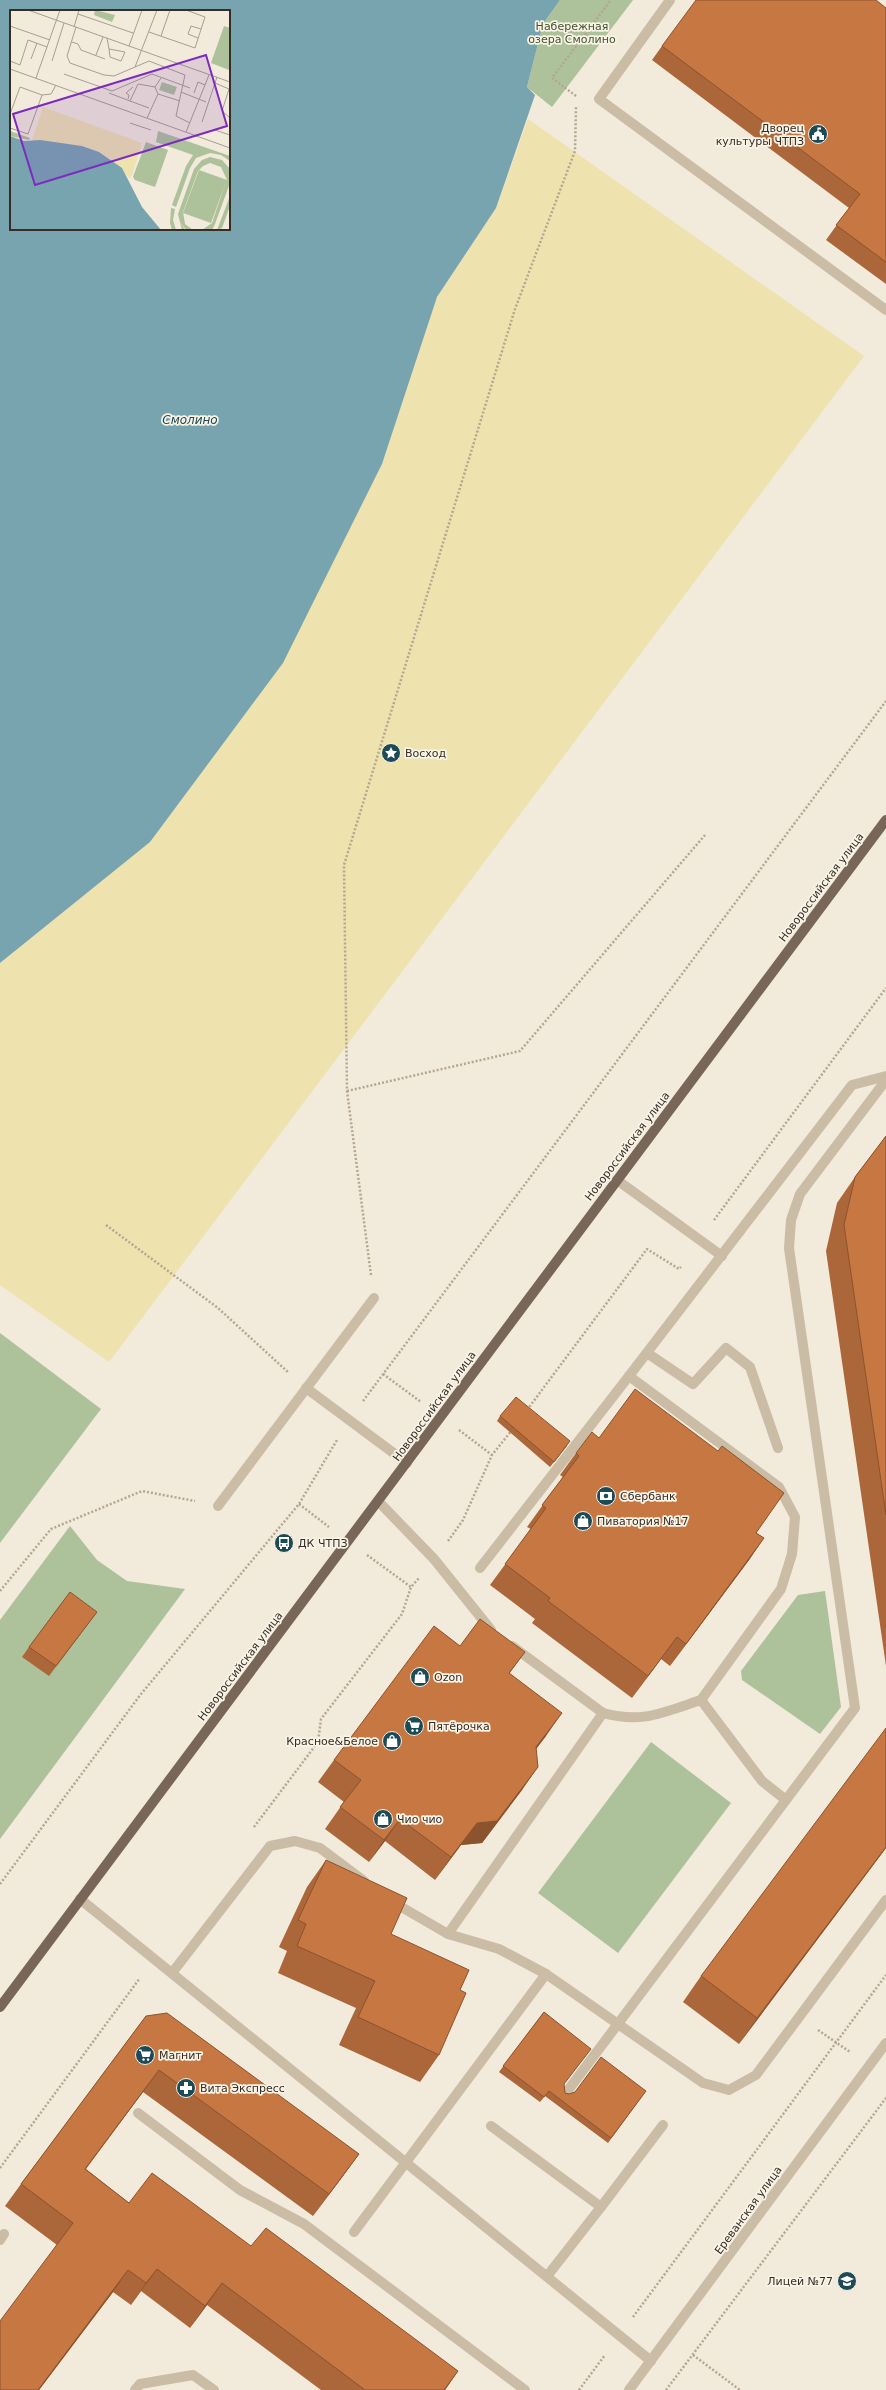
<svg xmlns="http://www.w3.org/2000/svg" width="886" height="2390" font-family="'DejaVu Sans',sans-serif">
  <rect width="100%" height="100%" fill="#f2eada"/>
  <g fill="#adc19a">
    <path d="M 560,0 L 633,0 L 552,107 L 527,87 L 543,24 Z"/>
    <path d="M 0,1333 L 101,1409 L 0,1543 Z"/>
    <path d="M 70,1526 L 97,1560 L 127,1581 L 185,1589 L 0,1839 L 0,1620 Z"/>
    <path d="M 825,1591 L 841,1707 L 820,1734 L 742,1680 L 741,1671 L 798,1595 Z"/>
    <path d="M 651,1742 L 731,1803 L 618,1953 L 538,1893 Z"/>
  </g>
  <path fill="#eee2af" d="M 528,119 L 864,356 L 109,1362 L 0,1285 L 0,963 L 13,953 L 382,464 L 437,297 L 496,208 Z"/>
  <path fill="#78a4af" fill-rule="evenodd" d="M 0,0 L 560,0 L 543,24 L 527,87 L 535,95 L 496,208 L 437,297 L 382,464 L 283,663 L 150,842 L 0,963 ZM 11,11 L 229,11 L 229,229 L 11,229 Z"/>
  <g fill="none" stroke-linecap="round" stroke-linejoin="round">
    <g stroke="#b5a690" stroke-width="2.5" stroke-dasharray="2 2" stroke-linecap="butt">
      <path d="M 576,96 L 552,78 L 611,0"/>
      <path d="M 347,1091 L 520,1051 L 705,835"/>
      <path d="M 714,1220 L 886,988"/>
      <path d="M 106,1225 L 218,1308 L 289,1373"/>
      <path d="M 371,1275 L 347,1091 L 344,865 L 515,309 L 575,151 L 576,107"/>
      <path d="M 383,1374 L 421,1402"/>
      <path d="M 363,1401 L 886,701"/>
      <path d="M 527,1410 L 647,1249 L 679,1269 L 681,1267"/>
      <path d="M 459,1430 L 492,1455"/>
      <path d="M 299,1504 L 329,1527"/>
      <path d="M 448,1541 L 463,1520 L 492,1455 L 512,1430"/>
      <path d="M 367,1555 L 411,1587"/>
      <path d="M 0,1591 L 51,1529 L 142,1491 L 195,1501"/>
      <path d="M 254,1827 L 318,1742 L 321,1719 L 402,1614 L 411,1587 L 419,1578"/>
      <path d="M 0,1884 L 141,1694 L 299,1504 L 337,1440"/>
      <path d="M 818,2030 L 850,2052"/>
      <path d="M 0,2168 L 140,1978"/>
      <path d="M 633,2317 L 886,1975"/>
      <path d="M 693,2355 L 740,2390"/>
      <path d="M 579,2390 L 605,2355"/>
      <path d="M 666,2390 L 886,2098"/>
    </g>
    <g stroke="#cabca5" stroke-width="10">
      <path d="M 670,0 L 599,99 L 886,310"/>
      <path d="M 617,1180 L 722,1256"/>
      <path d="M 647,1353 L 693,1384 L 726,1348 L 750,1367 L 778,1448"/>
      <path d="M 306,1388 L 407,1463"/>
      <path d="M 378,1501 L 434,1559 L 491,1630"/>
      <path d="M 218,1506 L 374,1298"/>
      <path d="M 480,1568 L 629,1376"/>
      <path d="M 701,1700 L 781,1589 L 792,1554 L 795,1517 L 779,1487 L 629,1376 L 852,1085 L 886,1076"/>
      <path d="M 603,1713 C 643,1724 664,1712 701,1700 L 762,1781 L 786,1800"/>
      <path d="M 80,1899 L 651,2361"/>
      <path d="M 391,1901 L 448,1934 L 499,1949 L 546,1974 L 703,2083 L 729,2090 L 756,2075 L 886,1900"/>
      <path d="M 448,1934 L 603,1713 L 512,1646"/>
      <path d="M 172,1973 L 270,1846 L 295,1841 L 320,1848 L 364,1881"/>
      <path d="M 566,2093 L 855,1708 L 789,1248 L 791,1220 L 800,1194 L 886,1080"/>
      <path d="M 138,2113 L 240,2190 L 304,2224 L 525,2390"/>
      <path d="M 491,2126 L 601,2207 L 548,2275"/>
      <path d="M 601,2207 L 663,2125"/>
      <path d="M 354,2232 L 546,1974"/>
      <path d="M 0,2240 L 4,2234"/>
      <path d="M 135,2390 L 140,2384 L 193,2375 L 214,2390"/>
      <path d="M 629,2390 L 886,2043"/>
    </g>
    <path stroke="#786758" stroke-width="10" d="M 0,2007 L 886,820"/>
  </g>
  <g fill="#ab6639">
    <path d="M 886,8 L 886,284 L 826,240 L 849,208 L 652,60 L 662,46 Z"/>
    <path d="M 886,1136 L 886,1666 L 826,1251 L 837,1203 L 855,1177 Z"/>
    <path d="M 500,1416 L 567,1446 L 550,1467 L 497,1421 Z"/>
    <path d="M 599,1438 L 756,1533 L 764,1538 L 749,1560 L 670,1666 L 661,1659 L 632,1698 L 532,1623 L 535,1619 L 490,1585 L 531,1529 L 527,1527 L 563,1477 L 560,1475 L 576,1453 Z"/>
    <path d="M 97,1612 L 49,1676 L 22,1657 L 29,1647 Z"/>
    <path d="M 460,1646 L 525,1652 L 509,1674 L 546,1736 L 536,1749 L 522,1790 L 482,1843 L 461,1845 L 435,1880 L 385,1841 L 369,1862 L 325,1829 L 344,1802 L 318,1782 L 334,1760 Z"/>
    <path d="M 886,1848 L 739,2044 L 683,2002 L 701,1976 Z"/>
    <path d="M 326,1860 L 391,1934 L 460,1990 L 439,2055 L 420,2082 L 339,2045 L 356,2008 L 278,1973 L 287,1951 L 279,1947 L 307,1887 Z"/>
    <path d="M 544,2012 L 564,2084 L 565,2093 L 569,2094 L 646,2091 L 608,2143 L 545,2096 L 540,2102 L 499,2072 Z"/>
    <path d="M 146,2016 L 359,2154 L 343,2176 L 313,2216 L 143,2092 L 86,2169 L 129,2203 L 251,2246 L 458,2371 L 445,2390 L 321,2390 L 207,2305 L 190,2328 L 141,2291 L 131,2305 L 113,2292 L 39,2390 L 0,2390 L 57,2245 L 5,2206 L 21,2184 Z"/>
  </g>
  <g fill="#8b532e">
    <path d="M 764,1538 L 749,1560 L 670,1666 L 686,1644 Z"/>
    <path d="M 677,1637 L 661,1659 L 632,1698 L 648,1676 Z"/>
    <path d="M 562,1713 L 546,1736 L 520,1770 L 536,1747 Z"/>
    <path d="M 538,1767 L 522,1790 L 482,1843 L 461,1845 L 435,1880 L 451,1857 L 477,1823 Z"/>
    <path d="M 400,1819 L 385,1841 L 369,1862 L 384,1840 Z"/>
    <path d="M 886,1847 L 886,1848 L 739,2044 L 757,2018 Z"/>
    <path d="M 159,2070 L 143,2092 L 69,2190 L 85,2169 Z"/>
    <path d="M 359,2154 L 343,2176 L 313,2216 L 329,2194 Z"/>
    <path d="M 157,2269 L 141,2291 L 131,2305 L 146,2283 Z"/>
    <path d="M 128,2270 L 113,2292 L 39,2390 L 38,2390 Z"/>
    <path d="M 222,2283 L 207,2305 L 190,2328 L 205,2306 Z"/>
    <path d="M 458,2371 L 445,2390 L 444,2390 Z"/>
  </g>
  <g fill="#c77742" stroke="#8b532e">
    <path d="M 696,0 L 876,0 L 886,8 L 886,262 L 836,225 L 860,194 L 662,46 Z"/>
    <path d="M 886,1136 L 886,1515 L 844,1225 L 855,1177 Z"/>
    <path d="M 635,1389 L 718,1451 L 722,1446 L 784,1493 L 756,1533 L 764,1538 L 686,1644 L 677,1637 L 648,1676 L 548,1601 L 550,1598 L 505,1564 L 546,1508 L 542,1505 L 579,1456 L 576,1453 L 592,1432 L 599,1438 Z"/>
    <path d="M 516,1397 L 570,1441 L 554,1462 L 500,1416 Z"/>
    <path d="M 70,1592 L 97,1612 L 56,1666 L 29,1647 Z"/>
    <path d="M 480,1619 L 525,1652 L 509,1673 L 562,1713 L 536,1747 L 538,1767 L 497,1821 L 477,1823 L 451,1857 L 400,1819 L 384,1840 L 340,1807 L 361,1780 L 334,1760 L 434,1626 L 460,1646 Z"/>
    <path d="M 886,1728 L 886,1847 L 757,2018 L 701,1976 Z"/>
    <path d="M 326,1860 L 407,1898 L 391,1934 L 469,1970 L 460,1990 L 466,1993 L 439,2055 L 358,2017 L 375,1981 L 297,1946 L 306,1924 L 298,1920 Z"/>
    <path d="M 544,2012 L 591,2049 L 564,2084 L 565,2093 L 569,2094 L 575,2092 L 601,2057 L 646,2091 L 611,2138 L 549,2091 L 544,2097 L 503,2066 Z"/>
    <path d="M 167,2013 L 359,2154 L 329,2194 L 159,2070 L 85,2169 L 129,2203 L 152,2173 L 251,2246 L 266,2228 L 458,2371 L 444,2390 L 365,2390 L 222,2283 L 205,2306 L 157,2269 L 146,2283 L 128,2270 L 38,2390 L 0,2390 L 0,2321 L 73,2223 L 21,2184 L 146,2016 Z"/>
  </g>
  <defs>
    <symbol id="civic-disc" viewBox="-11 -11 22 22"><circle r="9.5" fill="#1c4a57" stroke="#f9f3e6"/><path d="M-.6-6.5H3V-4.5H.6V-3L4-1V1h2V6H-6V1h2V-1L-.6-3ZM-1.2 2.5V6h2.4V2.5Z" fill="#fff"/></symbol>
    <symbol id="sight-disc" viewBox="-11 -11 22 22"><circle r="9.5" fill="#1c4a57" stroke="#f9f3e6"/><path d="M0-6L1.8-2.2L6-1.7L2.9 1.2L3.7 5.4L0 3.3L-3.7 5.4L-2.9 1.2L-6-1.7L-1.8-2.2Z" fill="#fff"/></symbol>
    <symbol id="bank-disc" viewBox="-11 -11 22 22"><circle r="9.5" fill="#1c4a57" stroke="#f9f3e6"/><path d="M-6-4H6V4H-6ZM0-2.3a2.3 2.3 0 1 0 0 4.6a2.3 2.3 0 1 0 0-4.6Z" fill="#fff"/></symbol>
    <symbol id="shop-disc" viewBox="-11 -11 22 22"><circle r="9.5" fill="#1c4a57" stroke="#f9f3e6"/><path d="M-5-2.5h2.3a2.7 3.5 0 0 1 5.4 0H5L5.5 6h-11ZM-1.5-2.5h3a1.5 2.3 0 0 0-3 0Z" fill="#fff"/></symbol>
    <symbol id="bus-disc" viewBox="-11 -11 22 22"><circle r="9.5" fill="#1c4a57" stroke="#f9f3e6"/><path d="M-5-6H5V4H4V6H2V4H-2V6H-4V4H-5ZM-3.5-4V0h7V-4ZM-3.5 1.2v1.5H-2V1.2ZM2 1.2v1.5H3.5V1.2Z" fill="#fff"/></symbol>
    <symbol id="supermarket-disc" viewBox="-11 -11 22 22"><circle r="9.5" fill="#1c4a57" stroke="#f9f3e6"/><path d="M-6-5.5h2.5l.6 2H6L4.5 2H-2.5L-4.4-4H-6ZM-1.5 3.2a1.3 1.3 0 1 0 .1 0ZM3 3.2a1.3 1.3 0 1 0 .1 0Z" fill="#fff"/></symbol>
    <symbol id="pharmacy-disc" viewBox="-11 -11 22 22"><circle r="9.5" fill="#1c4a57" stroke="#f9f3e6"/><path d="M-2-6h4v4h4v4h-4v4h-4v-4h-4v-4h4Z" fill="#fff"/></symbol>
    <symbol id="school-disc" viewBox="-11 -11 22 22"><circle r="9.5" fill="#1c4a57" stroke="#f9f3e6"/><path d="M0-5L7-2L0 1L-7-2ZM-4 1L0 2.5L4 1V4Q0 6-4 4Z" fill="#fff"/></symbol>
  </defs>
  <g fill-rule="evenodd">
    <use href="#civic-disc" x="807" y="123" width="22" height="22"/>
    <use href="#sight-disc" x="380" y="742" width="22" height="22"/>
    <use href="#bank-disc" x="595" y="1485" width="22" height="22"/>
    <use href="#shop-disc" x="572" y="1510" width="22" height="22"/>
    <use href="#bus-disc" x="273" y="1532" width="22" height="22"/>
    <use href="#shop-disc" x="409" y="1666" width="22" height="22"/>
    <use href="#supermarket-disc" x="403" y="1715" width="22" height="22"/>
    <use href="#shop-disc" x="381" y="1730" width="22" height="22"/>
    <use href="#shop-disc" x="372" y="1808" width="22" height="22"/>
    <use href="#supermarket-disc" x="134" y="2044" width="22" height="22"/>
    <use href="#pharmacy-disc" x="175" y="2077" width="22" height="22"/>
    <use href="#school-disc" x="836" y="2270" width="22" height="22"/>
  </g>
  <g text-anchor="middle" stroke-width="3.5" stroke-linejoin="round" paint-order="stroke">
    <g font-size="11" fill="#3e542a" stroke="#f9f3e6">
      <text x="572" y="30">Набережная<tspan x="572" dy="13">озера Смолино</tspan></text>
    </g>
    <g font-size="11" fill="#352e27" stroke="#f9f3e6" text-anchor="start">
      <text x="804" y="132" text-anchor="end">Дворец<tspan x="804" dy="13">культуры ЧТПЗ</tspan></text>
      <text x="405" y="757">Восход</text>
      <text x="620" y="1500">Сбербанк</text>
      <text x="597" y="1525">Пиватория №17</text>
      <text x="298" y="1547">ДК ЧТПЗ</text>
      <text x="434" y="1681">Ozon</text>
      <text x="428" y="1730">Пятёрочка</text>
      <text x="378" y="1745" text-anchor="end">Красное&amp;Белое</text>
      <text x="397" y="1823">Чио чио</text>
      <text x="159" y="2059">Магнит</text>
      <text x="200" y="2092">Вита Экспресс</text>
      <text x="833" y="2285" text-anchor="end">Лицей №77</text>
    </g>
    <g font-size="11" fill="#352e27" stroke="#f9f3e6">
      <text transform="translate(821 887) rotate(-53)" y="4">Новороссийская улица</text>
      <text transform="translate(627 1146) rotate(-53)" y="4">Новороссийская улица</text>
      <text transform="translate(434 1406) rotate(-54)" y="4">Новороссийская улица</text>
      <text transform="translate(240 1666) rotate(-53)" y="4">Новороссийская улица</text>
      <text transform="translate(748 2210) rotate(-54)" y="4">Ереванская улица</text>
    </g>
    <g font-size="12" font-style="italic" fill="#1c4a57" stroke="#f9f3e6">
      <text x="190" y="424">Смолино</text>
    </g>
  </g>
  <g transform="translate(10 10)">
    <rect width="220" height="220" fill="#f2eada"/>
    <path d="M 85,0 L 105,5 L 102,12 L 84,5 ZM 214,16 L 220,18 L 219,60 L 201,53 ZM 152,72 L 167,77 L 164,85 L 149,80 ZM 0,121 L 20,128 L 19,130 L 0,126 ZM 148,121 L 220,146 L 220,151 L 211,145 L 200,143 L 186,148 L 180,158 L 166,197 L 162,195 L 176,156 L 183,145 L 146,132 ZM 136,132 L 158,140 L 145,177 L 125,170 L 123,167 ZM 200,147 L 212,150 L 220,159 L 220,173 L 205,214 L 202,220 L 192,220 L 202,213 L 216,171 L 201,213 L 173,203 L 189,160 L 217,170 L 211,157 L 200,153 L 193,156 L 188,161 L 173,202 L 175,214 L 183,220 L 176,220 L 170,212 L 175,220 L 172,220 L 168,204 L 184,159 L 192,150 ZM 220,186 L 220,196 L 212,218 L 207,220 ZM 161,198 L 165,199 L 163,210 L 166,220 L 162,220 L 160,213 Z" fill="#adc19a"/>
    <path d="M 33,97 L 132,133 L 122,165 L 119,168 L 102,150 L 89,142 L 72,136 L 22,130 Z" fill="#eee2af"/>
    <path d="M 0,126 L 14,131 L 30,130 L 72,136 L 89,142 L 112,158 L 132,197 L 151,220 L 0,220 Z" fill="#78a4af"/>
    <path fill="none" stroke="#a69f92" stroke-width="1" d="M 18,0 L 220,72M 68,4 L 123,23M 0,16 L 40,30M 64,17 L 69,0M 66,17 L 57,46 L 60,53 L 94,65 L 104,66 L 125,57 L 147,0M 139,22 L 185,38 L 195,7 L 176,0M 151,26 L 160,0M 97,28 L 99,39 L 115,42 L 111,51 L 100,47 L 99,39M 188,28 L 178,24 L 181,16 L 191,19M 62,32 L 68,34 L 71,40 L 95,49M 119,36 L 132,0M 86,45 L 93,27M 21,49 L 27,33M 0,51 L 10,55 L 18,30 L 37,37M 42,51 L 54,13M 125,57 L 139,51 L 175,65 L 166,106 L 180,113M 0,59 L 220,138M 54,64 L 102,81 L 142,64 L 180,78M 26,68 L 50,0M 205,73 L 219,79M 220,76 L 212,101 L 220,108M 171,82 L 196,92M 99,83 L 120,91 L 128,74 L 145,77M 184,83 L 188,72 L 195,75M 148,84 L 145,77 L 151,68M 118,89 L 119,85 L 116,83 L 123,77M 120,91 L 139,98M 0,104 L 10,77 L 32,85 L 41,84 L 46,75M 137,108 L 148,84 L 170,91M 192,112 L 207,67M 120,113 L 141,120M 0,118 L 18,124 L 32,85M 205,120 L 220,125M 176,122 L 199,65"/>
    <path fill="#7b2cbf" fill-opacity="0.15" stroke="#7b2cbf" stroke-width="2" d="M 196,45 L 217,116 L 25,175 L 3,104 Z"/>
    <rect width="220" height="220" fill="none" stroke="#352e27" stroke-width="2"/>
  </g>
</svg>
